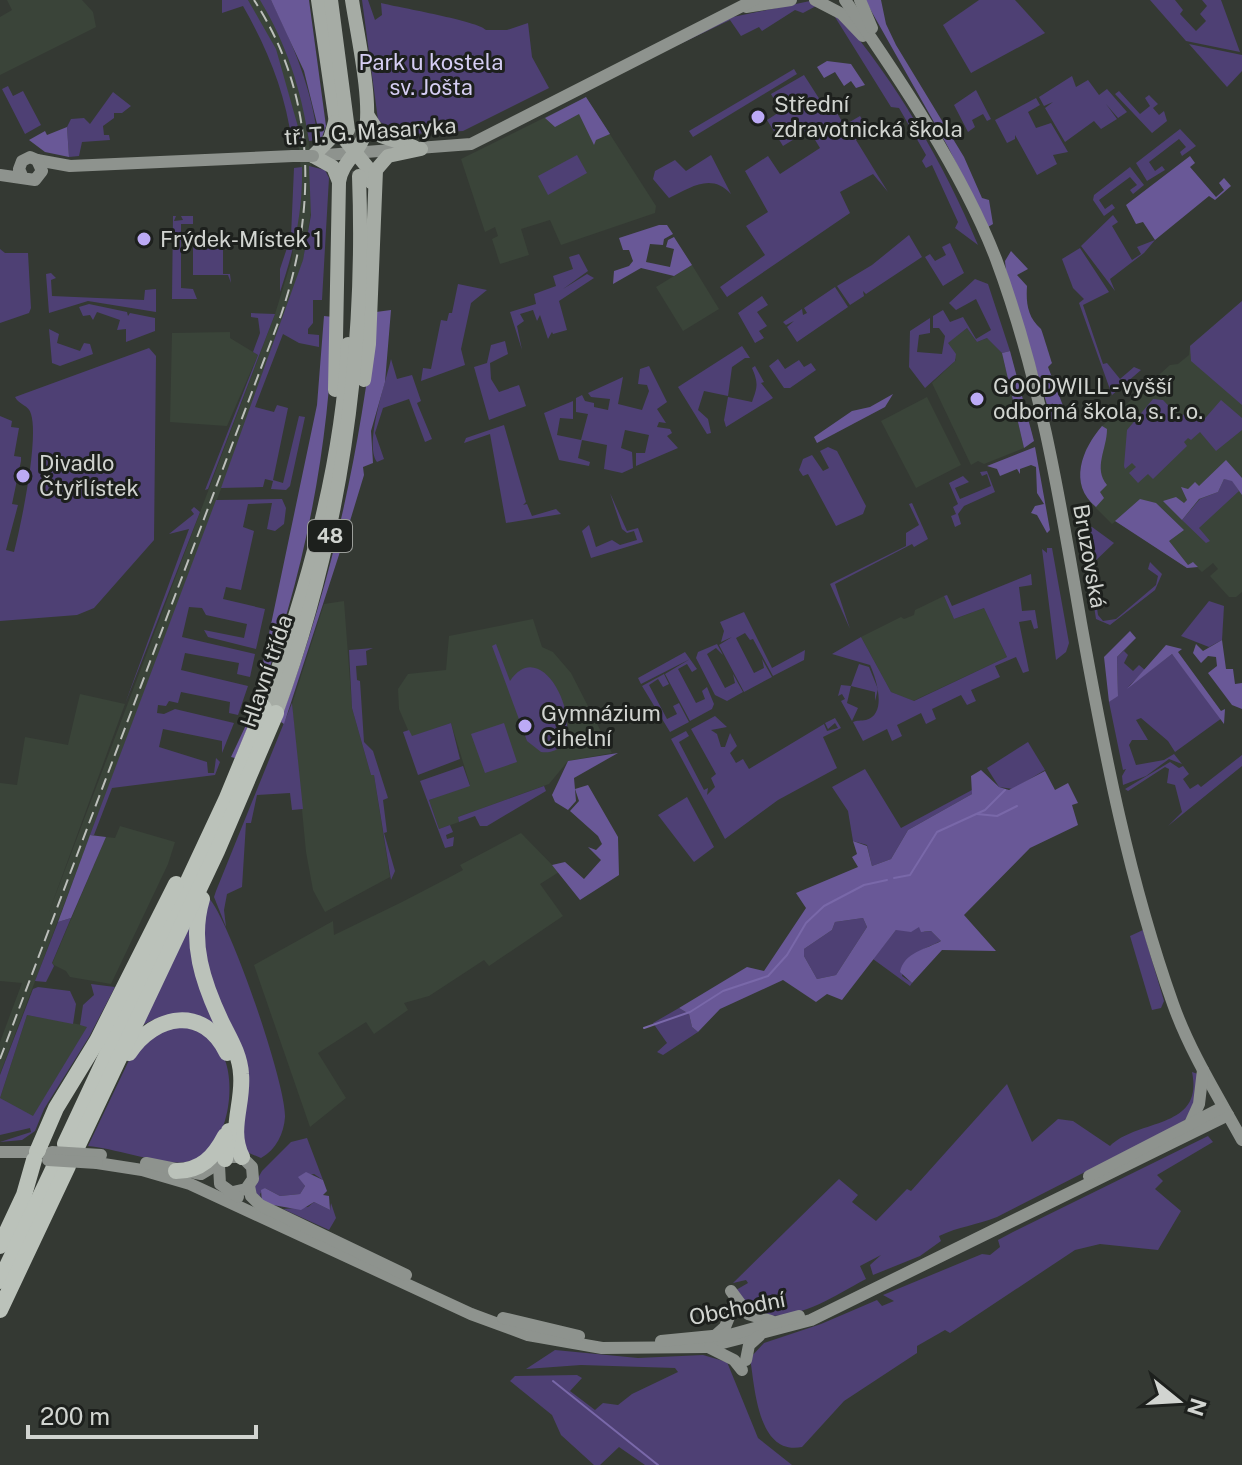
<svg xmlns="http://www.w3.org/2000/svg" width="1242" height="1465" font-family="'Public Sans',sans-serif">
  <rect width="100%" height="100%" fill="#343933"/>
  <g fill="#3a4439">
    <path d="M 7,0 L 82,0 L 93,12 L 96,27 L 0,75 L 0,17 L 12,10 Z"/>
    <path d="M 248,0 L 261,0 L 279,30 L 304,103 L 312,171 L 312,206 L 303,261 L 286,317 L 0,1074 L 0,1042 L 22,983 L 0,981 L 0,783 L 17,785 L 25,737 L 68,745 L 80,694 L 125,704 L 49,912 L 275,314 L 292,259 L 301,171 L 297,129 L 292,106 Z"/>
    <path d="M 586,97 L 656,206 L 655,213 L 561,245 L 550,220 L 521,229 L 529,255 L 500,264 L 492,239 L 498,236 L 495,227 L 485,232 L 461,159 Z"/>
    <path d="M 692,265 L 719,309 L 683,331 L 656,287 Z"/>
    <path d="M 1242,301 L 1242,592 L 1236,597 L 1229,597 L 1210,576 L 1218,569 L 1213,563 L 1202,572 L 1197,567 L 1187,568 L 1116,521 L 1112,524 L 1091,503 L 1080,474 L 1086,449 L 1102,426 L 1170,365 L 1178,364 L 1189,355 L 1190,346 Z"/>
    <path d="M 967,328 L 977,342 L 987,338 L 1002,353 L 1024,448 L 984,464 L 978,461 L 971,465 L 932,383 L 956,360 L 947,343 Z"/>
    <path d="M 230,332 L 230,338 L 258,355 L 227,426 L 170,422 L 172,333 Z"/>
    <path d="M 927,397 L 961,465 L 916,488 L 881,421 Z"/>
    <path d="M 944,596 L 954,619 L 984,608 L 1007,657 L 913,701 L 891,692 L 861,637 L 901,617 L 904,619 L 914,615 L 915,610 Z"/>
    <path d="M 344,601 L 352,708 L 371,775 L 374,775 L 390,877 L 325,912 L 313,890 L 306,852 L 292,704 L 324,604 Z"/>
    <path d="M 533,619 L 542,647 L 553,652 L 571,673 L 612,753 L 568,761 L 549,784 L 458,817 L 459,822 L 439,829 L 429,800 L 470,785 L 451,723 L 411,737 L 399,709 L 398,689 L 408,674 L 446,670 L 449,636 Z"/>
    <path d="M 120,826 L 175,842 L 168,864 L 111,984 L 70,977 L 66,971 L 52,964 L 106,837 L 115,838 Z"/>
    <path d="M 521,833 L 559,872 L 540,884 L 563,916 L 489,966 L 484,960 L 429,996 L 404,1003 L 408,1010 L 374,1034 L 366,1022 L 318,1053 L 346,1098 L 310,1127 L 254,965 L 333,921 L 334,935 L 402,902 L 452,876 L 463,870 L 460,865 Z"/>
    <path d="M 27,1015 L 88,1026 L 33,1117 L 0,1098 Z"/>
  </g>
  <g fill="#4e4074">
    <path d="M 222,0 L 248,0 L 276,49 L 302,141 L 292,142 C 285,92 268,50 243,6 L 222,13 Z"/>
    <path d="M 260,0 L 271,0 C 294,46 312,89 318,140 L 309,141 C 301,89 287,45 260,0 Z"/>
    <path d="M 362,0 L 368,0 L 375,20 L 382,15 L 381,3 C 401,8 478,21 486,30 L 507,30 L 528,23 L 532,57 L 549,88 L 463,131 L 396,135 L 378,120 Z"/>
    <path d="M 979,0 L 1015,0 L 1045,33 L 971,73 L 943,25 Z"/>
    <path d="M 1150,0 L 1175,0 L 1183,10 L 1180,14 L 1196,31 L 1206,21 L 1200,14 L 1207,6 L 1202,0 L 1221,0 L 1240,52 L 1186,41 Z"/>
    <path d="M 810,1 L 818,5 L 803,13 L 795,10 L 762,31 L 759,27 L 741,36 L 730,20 L 678,45 L 728,18 Z"/>
    <path d="M 839,15 C 897,83 943,162 978,245 L 955,228 L 958,222 L 932,165 L 926,168 L 922,161 L 926,155 L 899,108 L 891,107 L 835,17 Z"/>
    <path d="M 1189,44 L 1242,55 L 1242,71 L 1227,87 Z"/>
    <path d="M 794,69 L 797,74 L 693,137 L 689,131 Z"/>
    <path d="M 804,75 L 820,100 L 828,98 L 849,133 L 848,123 L 860,116 L 869,130 L 856,140 L 888,192 L 873,174 L 840,192 L 850,213 L 727,297 L 720,287 L 765,255 L 746,226 L 768,212 L 745,171 L 768,156 L 780,174 L 820,148 L 809,130 L 783,146 L 767,120 L 781,111 L 771,94 Z"/>
    <path d="M 1072,76 L 1076,87 L 1088,80 L 1099,95 L 1107,89 L 1127,112 L 1118,118 L 1106,104 L 1117,119 L 1101,129 L 1094,121 L 1065,142 L 1045,108 L 1053,102 L 1044,106 L 1039,97 Z"/>
    <path d="M 8,86 L 13,96 L 23,91 L 41,125 L 25,134 L 2,89 Z"/>
    <path d="M 976,90 L 991,119 L 987,121 L 983,114 L 972,120 L 975,127 L 968,132 L 954,105 Z"/>
    <path d="M 1119,91 L 1140,114 L 1150,106 L 1145,98 L 1149,95 L 1158,104 L 1153,108 L 1159,115 L 1164,111 L 1167,121 L 1152,133 L 1115,94 Z"/>
    <path d="M 113,92 L 131,106 L 122,113 L 114,113 L 114,118 L 103,126 L 104,135 L 109,135 L 110,140 L 82,142 L 79,156 L 69,157 L 67,127 L 71,119 L 84,118 L 90,124 Z"/>
    <path d="M 1036,98 L 1040,105 L 1028,112 L 1036,128 L 1051,123 L 1068,152 L 1053,155 L 1057,164 L 1037,175 L 1015,135 L 1015,139 L 1007,143 L 995,120 Z"/>
    <path d="M 1180,129 L 1196,146 L 1182,156 L 1180,152 L 1186,147 L 1179,139 L 1149,162 L 1155,171 L 1162,166 L 1165,170 L 1147,181 L 1136,163 Z"/>
    <path d="M 577,155 L 587,173 L 548,195 L 538,176 Z"/>
    <path d="M 711,155 L 731,194 C 711,172 690,188 669,198 L 653,179 L 655,171 L 675,160 L 686,171 Z"/>
    <path d="M 309,166 L 325,170 L 329,178 L 322,300 L 313,300 L 313,323 L 308,329 L 308,334 L 319,335 L 319,347 L 299,343 L 283,334 L 255,407 L 274,412 L 277,405 L 288,408 L 273,480 L 283,483 L 299,416 L 305,417 L 290,486 L 286,490 L 271,489 L 273,481 L 265,479 L 263,487 L 221,488 L 303,260 L 311,215 Z"/>
    <path d="M 302,167 C 303,212 294,250 280,292 L 280,269 L 291,236 L 294,168 Z"/>
    <path d="M 1130,167 L 1144,185 L 1133,194 L 1130,190 L 1137,185 L 1130,177 L 1099,200 L 1105,209 L 1112,204 L 1115,208 L 1104,216 L 1093,200 L 1094,195 Z"/>
    <path d="M 1113,215 L 1118,222 L 1112,226 L 1132,260 L 1141,254 L 1137,247 L 1155,240 L 1144,253 L 1110,279 L 1115,291 L 1081,246 Z"/>
    <path d="M 173,216 L 176,216 L 174,221 L 183,220 L 181,216 L 193,216 L 193,224 L 181,224 L 181,288 L 193,289 L 197,299 L 172,299 Z"/>
    <path d="M 909,235 L 922,257 L 866,294 L 863,291 L 864,296 L 850,305 L 837,286 L 872,265 Z"/>
    <path d="M 193,238 L 223,238 L 223,274 L 230,274 L 231,283 L 228,275 L 193,275 Z"/>
    <path d="M 950,243 L 964,273 L 943,286 L 925,257 L 930,254 L 935,261 L 946,255 L 942,247 Z"/>
    <path d="M 1080,248 L 1109,292 L 1083,305 L 1103,364 L 1107,363 L 1120,379 L 1134,367 L 1141,370 L 1112,395 L 1079,303 L 1084,299 L 1073,288 L 1062,259 Z"/>
    <path d="M 0,249 L 5,253 L 28,253 L 31,308 L 29,313 L 0,323 Z"/>
    <path d="M 579,254 L 588,271 L 563,289 L 587,274 L 594,278 L 559,301 L 567,330 L 553,334 L 552,332 L 548,339 L 540,315 L 537,321 L 533,310 L 520,314 L 524,321 L 517,326 L 522,350 L 510,312 L 536,304 L 534,294 L 556,286 L 553,276 L 573,269 L 569,257 Z"/>
    <path d="M 51,273 L 56,278 L 51,280 L 52,296 L 144,300 L 145,290 L 156,289 L 156,312 L 88,301 L 49,313 L 46,274 Z"/>
    <path d="M 975,279 L 988,284 L 1010,351 L 1002,353 L 987,338 L 977,342 L 967,328 L 948,343 L 956,354 L 955,361 L 925,388 L 909,367 L 910,331 L 930,318 L 930,333 L 919,335 L 917,352 L 942,354 L 945,336 L 939,328 L 933,328 L 933,316 L 943,310 L 950,322 L 963,317 L 976,339 L 991,330 L 976,299 L 956,310 L 949,303 Z"/>
    <path d="M 458,284 L 487,290 L 471,303 L 461,349 L 465,365 L 421,381 L 423,368 L 431,369 L 441,320 L 447,321 L 449,313 L 452,313 Z"/>
    <path d="M 835,287 L 848,307 L 797,342 L 787,327 L 794,321 L 786,325 L 783,322 L 802,309 L 803,315 L 807,313 L 804,308 Z"/>
    <path d="M 762,296 L 768,305 L 757,312 L 767,326 L 759,331 L 764,338 L 755,343 L 738,313 Z"/>
    <path d="M 1242,301 L 1242,405 L 1191,361 L 1190,346 Z"/>
    <path d="M 89,304 L 127,312 L 128,316 L 130,313 L 155,318 L 155,331 L 126,342 L 126,329 L 117,330 L 120,320 L 97,312 L 93,320 L 90,315 L 83,316 L 79,307 Z"/>
    <path d="M 251,313 L 275,314 L 208,489 L 205,490 L 258,355 L 253,352 L 260,333 L 258,318 L 251,317 Z"/>
    <path d="M 49,329 L 59,334 L 57,343 L 80,351 L 84,343 L 90,344 L 93,354 L 60,366 L 52,363 Z"/>
    <path d="M 505,341 L 508,354 L 490,363 L 491,379 L 499,392 L 519,385 L 526,406 L 489,420 L 474,367 L 487,363 L 491,345 Z"/>
    <path d="M 742,346 L 750,358 L 745,358 L 732,367 L 728,396 L 704,391 L 698,410 L 708,419 L 711,433 L 707,434 L 678,387 Z"/>
    <path d="M 149,348 L 156,356 L 154,540 L 94,608 L 77,615 L 0,621 L 0,416 L 12,421 L 11,427 L 19,428 L 14,456 L 21,457 L 21,461 L 12,504 L 18,505 L 6,550 L 14,552 C 21,525 39,439 31,414 C 29,405 19,405 15,397 Z"/>
    <path d="M 391,359 L 397,379 L 412,375 L 421,401 L 417,403 L 432,439 L 425,442 L 409,399 L 383,408 L 375,433 L 384,459 L 377,462 C 364,443 386,382 391,359 Z"/>
    <path d="M 778,359 L 785,369 L 799,360 L 804,367 L 811,363 L 816,370 L 790,388 L 784,388 L 769,366 Z"/>
    <path d="M 649,366 L 667,402 L 657,409 L 666,423 L 659,422 L 657,427 L 670,429 L 672,433 L 667,436 L 678,448 L 636,466 L 636,453 L 645,453 L 649,435 L 625,430 L 621,448 L 632,452 L 633,468 L 622,473 L 604,469 L 607,445 L 582,440 L 578,458 L 590,462 L 589,466 L 559,460 L 544,413 L 573,401 L 573,419 L 560,418 L 557,435 L 581,440 L 588,414 L 576,412 L 576,398 L 582,395 L 585,401 L 594,403 L 594,407 L 608,410 L 610,399 L 591,397 L 588,393 L 623,377 L 618,404 L 642,410 L 649,391 L 647,385 L 638,384 L 640,369 Z"/>
    <path d="M 755,366 L 764,382 L 761,383 L 773,398 L 726,427 L 724,420 L 728,397 L 752,402 C 757,388 759,384 752,368 Z"/>
    <path d="M 1153,399 L 1163,400 L 1180,418 L 1187,411 L 1201,423 L 1221,400 L 1242,418 L 1242,430 L 1216,451 L 1200,432 L 1191,440 L 1188,438 L 1184,442 L 1187,446 L 1153,479 L 1148,474 L 1138,483 L 1129,473 L 1136,467 L 1132,463 L 1125,469 L 1124,466 L 1127,430 Z"/>
    <path d="M 504,425 L 526,502 L 523,505 L 527,504 L 532,516 L 556,509 L 561,514 L 506,523 L 490,434 L 464,443 L 466,438 Z"/>
    <path d="M 828,447 L 837,451 L 866,506 L 863,514 L 836,526 L 808,474 L 803,476 L 799,470 L 803,459 L 812,455 L 823,471 L 829,468 L 820,451 Z"/>
    <path d="M 987,471 L 995,492 L 964,506 L 958,514 L 961,524 L 955,527 L 951,516 L 956,514 L 953,507 L 958,504 L 949,483 L 963,476 L 969,482 L 955,488 L 960,499 L 991,486 L 987,474 L 982,476 L 980,472 Z"/>
    <path d="M 1224,479 L 1232,480 L 1239,491 L 1199,528 L 1210,541 L 1206,543 L 1182,520 L 1200,499 L 1218,492 Z"/>
    <path d="M 610,493 L 627,531 L 638,528 L 643,542 L 591,558 L 582,531 L 589,525 L 596,547 L 612,540 L 620,545 L 637,540 L 634,531 L 627,533 L 622,529 Z"/>
    <path d="M 282,499 L 286,508 L 284,524 L 275,531 L 267,529 L 272,503 L 248,504 L 243,527 L 254,531 L 241,590 L 226,587 L 223,599 L 265,609 L 256,649 L 208,637 L 204,630 L 244,638 L 247,624 L 206,615 L 202,608 L 189,607 L 182,637 L 255,654 L 250,677 L 237,674 L 239,663 L 185,653 L 181,670 L 248,686 L 238,715 L 229,713 L 230,702 L 181,692 L 178,703 L 169,701 L 166,706 L 158,705 L 157,713 L 164,714 L 175,709 L 234,723 L 222,753 L 222,741 L 163,729 L 159,747 L 207,762 L 208,773 L 214,773 L 216,758 L 220,762 L 215,775 L 112,788 L 94,835 L 90,835 L 216,500 Z"/>
    <path d="M 912,503 L 928,539 L 914,547 L 912,544 L 835,584 L 850,629 L 830,584 L 906,546 L 906,533 L 919,525 L 909,504 Z"/>
    <path d="M 194,507 L 200,512 L 125,704 L 189,529 L 169,534 L 194,514 L 191,510 Z"/>
    <path d="M 1092,527 L 1114,543 L 1091,565 L 1098,615 L 1103,621 L 1116,619 L 1156,585 L 1158,576 L 1148,569 L 1150,562 L 1162,574 L 1155,590 L 1110,625 L 1096,619 L 1082,528 Z"/>
    <path d="M 1047,548 L 1052,548 L 1069,643 L 1066,652 L 1056,660 L 1042,549 L 1047,553 Z"/>
    <path d="M 1031,574 L 1032,585 L 1019,587 L 1022,611 L 1035,610 L 1038,628 L 1034,629 L 1031,620 L 1019,622 L 1029,671 L 1023,673 L 1016,657 L 995,666 L 1000,677 L 971,690 L 976,701 L 967,705 L 961,695 L 932,709 L 936,719 L 926,724 L 921,713 L 897,725 L 902,736 L 892,741 L 887,729 L 863,741 L 853,722 C 857,720 861,721 866,720 C 888,714 876,678 870,665 L 832,654 L 861,637 L 891,692 L 914,701 L 1007,657 L 984,608 L 954,619 L 944,596 L 947,595 L 952,606 Z"/>
    <path d="M 1209,601 L 1224,606 L 1222,640 L 1209,647 L 1181,636 Z"/>
    <path d="M 744,612 L 772,668 L 805,650 L 804,660 L 773,676 L 753,639 L 750,640 L 745,633 L 736,638 L 754,673 L 764,668 L 762,659 L 772,677 L 744,692 L 719,645 L 732,637 L 721,642 L 724,631 L 720,622 Z"/>
    <path d="M 496,644 L 510,681 C 548,625 599,759 541,752 L 527,741 L 492,646 Z"/>
    <path d="M 717,644 L 723,655 L 716,648 L 707,654 L 725,688 L 735,683 L 733,674 L 743,692 L 727,701 L 715,695 L 696,658 L 698,652 Z"/>
    <path d="M 1128,647 L 1124,651 L 1128,655 L 1124,663 L 1133,671 L 1139,665 L 1145,670 L 1128,687 L 1172,654 L 1222,718 L 1175,752 L 1168,741 L 1141,718 L 1136,720 L 1148,740 L 1132,740 L 1129,745 L 1136,765 L 1164,760 L 1174,754 L 1182,764 L 1169,759 L 1146,776 L 1123,785 L 1122,776 L 1126,769 L 1123,770 L 1109,702 L 1118,695 L 1117,657 Z"/>
    <path d="M 373,648 L 366,651 L 367,665 L 356,666 L 357,680 L 360,681 L 364,742 L 373,751 L 388,798 L 383,800 L 387,832 L 384,833 L 395,871 L 391,880 L 374,775 L 371,775 L 352,708 L 349,650 Z"/>
    <path d="M 685,652 L 697,669 L 692,672 L 687,664 L 678,669 L 696,703 L 705,699 L 702,691 L 707,687 L 714,704 L 712,709 L 690,721 L 665,674 L 690,659 L 641,684 L 638,678 Z"/>
    <path d="M 859,664 L 869,667 L 878,689 L 875,701 L 875,692 L 851,686 L 847,703 L 858,708 L 852,721 L 841,701 L 845,699 L 842,694 L 838,696 L 841,685 L 851,686 Z"/>
    <path d="M 664,674 L 669,684 L 663,687 L 658,679 L 649,685 L 667,719 L 677,714 L 673,706 L 679,703 L 689,722 L 670,732 L 642,686 Z"/>
    <path d="M 292,703 L 303,809 L 292,810 L 290,793 L 257,795 L 251,823 L 246,823 L 242,887 L 227,894 L 224,910 L 226,927 L 214,897 L 216,891 Z"/>
    <path d="M 715,716 L 727,727 L 711,730 L 717,734 L 721,747 L 725,747 L 730,733 L 737,746 L 730,753 L 736,763 L 743,759 L 749,769 L 824,724 L 827,731 L 838,728 L 835,723 L 828,729 L 825,723 L 835,718 L 841,728 L 823,737 L 837,768 L 778,800 L 725,839 L 671,739 L 686,731 L 689,736 L 679,742 L 704,790 L 708,788 L 707,795 L 715,787 L 711,778 L 716,774 L 691,729 Z"/>
    <path d="M 451,723 L 460,759 L 418,775 L 403,732 L 409,730 L 412,736 Z"/>
    <path d="M 504,723 L 517,762 L 485,773 L 471,734 Z"/>
    <path d="M 1028,742 L 1045,770 L 1013,789 L 999,787 L 987,768 Z"/>
    <path d="M 1242,755 L 1242,766 L 1168,826 L 1182,812 L 1175,785 L 1167,783 L 1169,769 L 1165,767 L 1128,791 L 1125,789 L 1170,762 L 1179,768 L 1183,766 L 1189,774 L 1183,779 L 1190,789 L 1198,784 L 1201,787 Z"/>
    <path d="M 463,766 L 470,786 L 429,800 L 439,829 L 450,825 L 453,832 L 446,835 L 447,839 L 454,837 L 453,846 L 445,848 L 420,781 Z"/>
    <path d="M 865,769 L 901,828 L 972,790 L 972,794 L 908,830 L 891,859 L 872,866 L 867,845 L 853,841 L 848,811 L 832,787 Z"/>
    <path d="M 544,786 L 546,791 L 487,826 L 480,826 L 475,816 L 459,822 L 458,817 Z"/>
    <path d="M 687,797 L 714,847 L 694,862 L 658,815 Z"/>
    <path d="M 208,897 C 229,918 286,1083 285,1117 C 284,1133 276,1150 261,1158 L 242,1150 L 244,1107 L 207,973 L 201,938 Z"/>
    <path d="M 71,918 L 52,963 L 54,966 L 46,982 L 35,981 L 58,922 Z"/>
    <path d="M 863,918 L 867,927 L 836,975 L 817,979 L 804,956 L 804,949 L 832,930 L 835,922 Z"/>
    <path d="M 190,920 L 222,1031 C 191,1017 171,1007 140,1027 Z"/>
    <path d="M 920,926 L 924,932 L 931,931 L 941,941 C 922,950 908,953 902,976 L 912,983 L 910,986 L 873,959 L 896,930 Z"/>
    <path d="M 1143,930 L 1164,1001 L 1161,1008 L 1152,1010 L 1130,936 Z"/>
    <path d="M 91,984 L 115,987 L 89,1037 L 44,1109 L 35,1131 L 22,1140 L 0,1142 L 31,1132 L 30,1128 L 0,1135 L 0,1098 L 33,1116 L 87,1027 L 80,1025 L 83,1005 L 94,995 Z"/>
    <path d="M 38,987 L 70,991 L 76,1004 L 73,1024 L 27,1015 L 0,1098 L 0,1075 L 33,989 Z"/>
    <path d="M 679,1008 L 689,1014 L 692,1027 L 698,1032 L 663,1055 L 657,1052 L 667,1043 L 653,1023 Z"/>
    <path d="M 179,1025 L 204,1033 C 211,1042 223,1052 226,1063 C 236,1096 225,1156 186,1162 C 165,1166 114,1148 88,1146 L 132,1054 L 146,1037 Z"/>
    <path d="M 1192,1072 L 1198,1074 C 1199,1091 1196,1113 1181,1123 L 997,1217 C 974,1226 960,1226 939,1236 L 941,1241 L 920,1256 L 873,1275 L 870,1265 L 881,1255 L 860,1266 L 866,1279 C 828,1299 800,1321 753,1315 L 736,1290 L 748,1283 L 746,1280 L 733,1283 L 839,1179 L 858,1195 L 852,1202 L 876,1221 L 907,1189 L 911,1191 L 1007,1084 L 1032,1142 L 1058,1119 L 1073,1121 L 1110,1146 C 1138,1118 1204,1130 1192,1072 Z"/>
    <path d="M 1208,1136 L 1213,1142 L 1157,1175 L 1163,1181 L 1155,1189 L 1181,1211 L 1158,1250 L 1100,1244 L 1075,1250 L 950,1333 L 945,1330 L 917,1346 L 917,1353 L 844,1401 L 802,1447 C 757,1456 755,1386 750,1358 L 764,1343 L 821,1324 L 877,1300 L 882,1306 L 894,1301 L 883,1295 L 982,1254 L 990,1255 L 1000,1247 L 998,1240 L 1013,1232 Z"/>
    <path d="M 307,1138 L 323,1180 L 314,1174 L 299,1177 L 305,1186 L 300,1194 L 280,1196 L 265,1188 L 260,1194 L 262,1203 L 257,1199 L 254,1185 L 262,1171 L 291,1142 Z"/>
    <path d="M 314,1202 L 330,1210 L 331,1203 L 336,1218 L 329,1230 L 283,1209 L 308,1207 Z"/>
    <path d="M 555,1350 L 638,1358 L 703,1355 L 727,1362 L 758,1438 L 792,1465 L 645,1465 L 619,1447 L 600,1465 L 594,1465 L 561,1435 L 552,1415 L 510,1381 L 515,1376 L 577,1375 L 582,1378 L 570,1391 L 595,1410 L 603,1403 L 618,1405 L 632,1394 L 678,1372 L 675,1368 L 581,1365 L 526,1369 Z"/>
  </g>
  <g fill="#695897" fill-rule="evenodd">
    <path d="M 271,0 L 309,0 L 326,126 L 321,140 L 304,71 Z"/>
    <path d="M 865,0 L 881,0 L 886,24 L 896,45 L 964,157 L 982,198 L 989,200 L 993,224 L 988,227 L 948,147 Z"/>
    <path d="M 827,61 L 851,64 L 865,85 L 856,88 L 851,81 L 844,86 L 835,72 L 824,78 L 817,67 Z"/>
    <path d="M 586,97 L 610,134 L 596,140 L 594,145 L 579,114 L 555,127 L 545,118 Z"/>
    <path d="M 67,127 L 69,157 L 45,152 L 29,140 L 45,131 L 47,135 Z"/>
    <path d="M 1190,156 L 1195,163 L 1190,167 L 1216,197 L 1224,190 L 1219,183 L 1224,178 L 1231,186 L 1215,200 L 1209,196 L 1155,240 L 1143,222 L 1136,224 L 1126,205 Z"/>
    <path d="M 659,225 L 667,225 L 673,234 L 664,239 L 663,245 L 650,244 L 646,262 L 670,267 L 674,249 L 666,247 L 668,240 L 674,237 L 692,265 L 674,276 L 641,268 L 613,284 L 614,271 L 629,266 L 633,261 L 629,250 L 623,250 L 619,238 Z"/>
    <path d="M 1011,251 L 1028,269 L 1017,275 L 1027,286 C 1026,302 1027,317 1041,329 C 1042,331 1050,357 1052,363 L 1048,367 L 1067,416 L 1052,421 L 1006,271 L 1005,261 Z"/>
    <path d="M 391,310 L 385,382 L 371,431 L 373,463 L 363,467 L 364,475 L 350,521 L 284,724 L 281,722 L 283,713 C 333,578 359,455 376,312 Z"/>
    <path d="M 324,316 L 333,317 C 329,470 295,618 235,758 L 231,757 L 253,710 L 317,405 Z"/>
    <path d="M 1010,351 L 1034,441 L 1024,448 L 1002,353 Z"/>
    <path d="M 893,394 L 885,407 L 817,443 L 814,437 L 852,411 L 870,407 Z"/>
    <path d="M 1102,426 L 1107,429 C 1107,449 1093,468 1107,485 L 1100,492 L 1104,498 L 1096,507 C 1068,484 1082,449 1102,426 Z"/>
    <path d="M 1035,447 L 1050,530 L 1047,533 L 1037,515 L 1031,513 L 1035,506 L 1044,504 L 1037,493 L 1036,467 L 1031,465 L 1020,469 L 1020,474 L 1017,469 L 1000,476 L 997,469 L 987,466 Z"/>
    <path d="M 1226,460 L 1242,478 L 1242,495 L 1232,481 L 1224,479 L 1218,492 L 1199,499 L 1182,520 L 1163,501 L 1176,497 L 1184,503 L 1187,500 L 1181,487 L 1188,489 L 1195,482 L 1199,486 Z"/>
    <path d="M 1140,499 L 1156,503 L 1184,530 L 1169,541 L 1188,565 L 1193,562 L 1198,567 L 1187,568 L 1115,521 Z"/>
    <path d="M 1130,631 L 1136,638 L 1117,657 L 1118,696 L 1109,702 L 1104,657 Z"/>
    <path d="M 1222,640 L 1226,669 L 1233,669 L 1235,684 L 1242,683 L 1242,709 L 1232,705 L 1208,673 L 1217,666 L 1216,657 L 1208,656 L 1201,663 L 1193,653 L 1196,644 L 1203,651 Z"/>
    <path d="M 1166,645 L 1182,649 L 1178,652 L 1221,711 L 1225,709 L 1224,724 L 1172,654 L 1127,689 Z"/>
    <path d="M 618,753 L 574,778 L 576,801 L 568,810 L 555,802 L 552,795 L 568,761 Z"/>
    <path d="M 981,770 L 999,787 L 1009,790 L 1045,771 L 1055,790 L 1068,783 L 1078,803 L 1072,805 L 1078,825 L 1030,848 L 964,915 L 996,951 L 942,950 L 912,983 L 900,972 C 904,952 927,949 941,941 L 931,931 L 921,932 L 919,927 L 911,932 L 896,930 L 842,1000 L 827,994 L 816,1002 L 783,980 L 720,1009 L 698,1032 L 692,1027 L 689,1014 L 679,1008 L 747,967 L 764,971 L 806,908 L 796,893 L 858,867 L 852,857 L 857,854 L 853,841 L 867,846 L 872,866 L 891,859 L 908,830 L 972,794 L 971,776 ZM 863,918 L 867,927 L 836,975 L 817,979 L 804,956 L 804,949 L 832,930 L 835,922 Z"/>
    <path d="M 588,785 L 618,837 L 619,875 L 580,900 L 552,865 L 565,862 L 584,879 L 601,860 L 588,847 L 596,850 L 602,844 L 598,836 L 570,811 L 579,801 L 575,789 Z"/>
    <path d="M 90,835 L 106,837 L 71,918 L 58,922 Z"/>
    <path d="M 306,1172 L 323,1180 L 327,1191 L 323,1195 L 329,1196 L 330,1210 L 314,1202 L 301,1210 L 262,1203 L 261,1190 L 265,1188 L 280,1196 L 300,1194 L 305,1186 L 298,1177 Z"/>
  </g>
  <g fill="none" stroke-linecap="round" stroke-linejoin="round">
    <g stroke="#7968a9" stroke-width="2">
      <path d="M 977,814 L 997,816 L 1017,806"/>
      <path d="M 894,878 L 910,875 L 937,832 L 985,810 L 1005,790"/>
      <path d="M 644,1028 L 690,1012 L 723,991 L 768,976 L 787,955 L 806,923 L 824,906 L 864,885 L 887,880"/>
      <path d="M 553,1381 L 658,1465"/>
    </g>
    <path stroke="#4c504b" stroke-width="14" stroke-dasharray="14 7" stroke-linecap="butt" d="M 356,129 L 359,176"/>
    <g stroke="#8e938e" stroke-width="12">
      <path d="M 815,0 L 842,14 L 863,36"/>
      <path d="M 845,0 C 898,76 963,173 996,259 C 1040,377 1060,500 1081,623 C 1104,751 1129,881 1173,1004 C 1190,1052 1218,1096 1242,1140"/>
      <path d="M 860,0 L 872,28"/>
      <path d="M 746,7 L 791,0"/>
      <path d="M 313,156 L 471,144 L 754,0"/>
      <path d="M 37,160 L 70,166 L 293,156"/>
      <path d="M 0,175 L 35,180 L 42,171 L 37,160 L 30,157 L 22,161 L 19,169 L 23,178"/>
      <path d="M 1190,1124 L 1199,1104 L 1203,1070"/>
      <path d="M 0,1152 L 45,1152"/>
      <path d="M 97,1163 L 142,1170 L 190,1184 L 471,1314 L 528,1335 L 602,1348 L 707,1347 L 811,1320 L 1228,1115"/>
      <path d="M 146,1163 L 201,1174 L 229,1157 L 242,1157 L 252,1167 L 253,1179 L 246,1189 L 233,1192"/>
      <path d="M 219,1165 L 220,1184 L 238,1197"/>
      <path d="M 1089,1176 L 1223,1107"/>
      <path d="M 249,1186 L 251,1196 L 260,1205 L 406,1275"/>
      <path d="M 731,1291 L 748,1314 L 771,1321"/>
      <path d="M 503,1318 L 579,1336"/>
      <path d="M 715,1336 L 725,1327 L 729,1317"/>
      <path d="M 661,1341 L 733,1334 L 799,1316"/>
      <path d="M 710,1348 L 734,1360 L 742,1370"/>
      <path d="M 746,1360 L 749,1345 L 759,1336"/>
    </g>
    <g stroke="#a6aca5" stroke-width="14">
      <path d="M 318,0 L 337,130 L 368,168 L 371,182"/>
      <path d="M 331,0 L 348,130"/>
      <path d="M 368,116 L 381,136 L 414,147"/>
      <path d="M 313,156 L 330,139 L 335,122"/>
      <path d="M 313,156 L 333,167 L 339,182"/>
      <path d="M 364,380 L 369,344 L 376,170 L 388,156 L 421,149"/>
      <path d="M 335,390 L 339,182 C 342,161 360,153 365,133 C 373,104 357,33 352,0"/>
      <path d="M 264,708 C 306,592 342,467 348,344"/>
      <path d="M 276,713 C 340,539 366,361 359,176"/>
    </g>
    <g stroke="#bbc2ba" stroke-width="16">
      <path d="M 202,899 C 189,942 203,983 222,1023 C 230,1039 240,1055 241,1074 C 244,1103 228,1130 242,1157"/>
      <path d="M 129,1053 C 155,1014 204,1005 227,1053"/>
      <path d="M 65,1144 L 226,800 L 264,708"/>
      <path d="M 78,1145 L 217,851 L 276,713"/>
      <path d="M 37,1152 L 56,1108 L 97,1041 L 176,884"/>
      <path d="M 225,1159 L 229,1131"/>
      <path d="M 176,1171 C 201,1171 214,1157 225,1136"/>
      <path d="M 0,1246 L 24,1195 L 34,1160"/>
      <path d="M 0,1281 L 55,1165"/>
      <path d="M 0,1310 L 68,1166"/>
    </g>
    <path stroke="#bcbfbb" stroke-width="2" stroke-dasharray="12 6" stroke-linecap="butt" d="M 0,1059 L 281,315 C 317,209 317,96 254,0"/>
    <g stroke="#8e938e" stroke-width="12">
      <path d="M 293,156 L 313,156"/>
      <path d="M 52,1152 L 101,1155"/>
      <path d="M 48,1160 L 97,1163"/>
    </g>
  </g>
  <g fill="#bcaaf5" stroke="#1d201d" stroke-width="3">
    <circle cx="758" cy="117" r="8"/>
    <circle cx="144" cy="239" r="8"/>
    <circle cx="977" cy="399" r="8"/>
    <circle cx="23" cy="476" r="8"/>
    <circle cx="525" cy="726" r="8"/>
  </g>
  <g text-anchor="middle" stroke-width="6" stroke-linejoin="round" paint-order="stroke">
    <rect fill="#1d201d" stroke="#9b9e9a" stroke-width="2" x="308" y="520" width="44" height="32" rx="6"/>
    <g font-size="20" font-weight="bold" fill="#d1d4d0">
      <text x="330" y="543">48</text>
    </g>
    <g font-size="22" fill="#d6cef4" stroke="#1d201d">
      <text x="431" y="70">Park u kostela<tspan x="431" dy="25">sv. Jošta</tspan></text>
    </g>
    <g font-size="22" fill="#d1d4d0" stroke="#1d201d" text-anchor="start">
      <text x="774" y="112">Střední<tspan x="774" dy="25">zdravotnická škola</tspan></text>
      <text x="160" y="247">Frýdek-Místek 1</text>
      <text x="993" y="394">GOODWILL - vyšší<tspan x="993" dy="25">odborná škola, s. r. o.</tspan></text>
      <text x="39" y="471">Divadlo<tspan x="39" dy="25">Čtyřlístek</tspan></text>
      <text x="541" y="721">Gymnázium<tspan x="541" dy="25">Cihelní</tspan></text>
    </g>
    <g font-size="22" fill="#d1d4d0" stroke="#1d201d">
      <text transform="translate(370 131) rotate(-4)" y="8">tř. T. G. Masaryka</text>
      <text transform="translate(1090 556) rotate(80)" y="8">Bruzovská</text>
      <text transform="translate(266 671) rotate(-71)" y="8">Hlavní třída</text>
      <text transform="translate(737 1308) rotate(-11)" y="8">Obchodní</text>
    </g>
  </g>
  <g transform="translate(1178 1401) rotate(108)" stroke="#1d201d" stroke-width="6" paint-order="stroke">
  <path d="M0-6L14 30L0 20L-14 30Z" fill="#d1d4d0"/>
  <text y="-12" font-size="22" font-weight="bold" text-anchor="middle" fill="#d1d4d0">N</text>
  </g>
  <path d="M28 1425v12h228v-12" fill="none" stroke="#d1d4d0" stroke-width="4"/>
  <text x="40" y="1425" font-size="24" fill="#d1d4d0" stroke="#1d201d" stroke-width="6" paint-order="stroke">200 m</text>
</svg>
